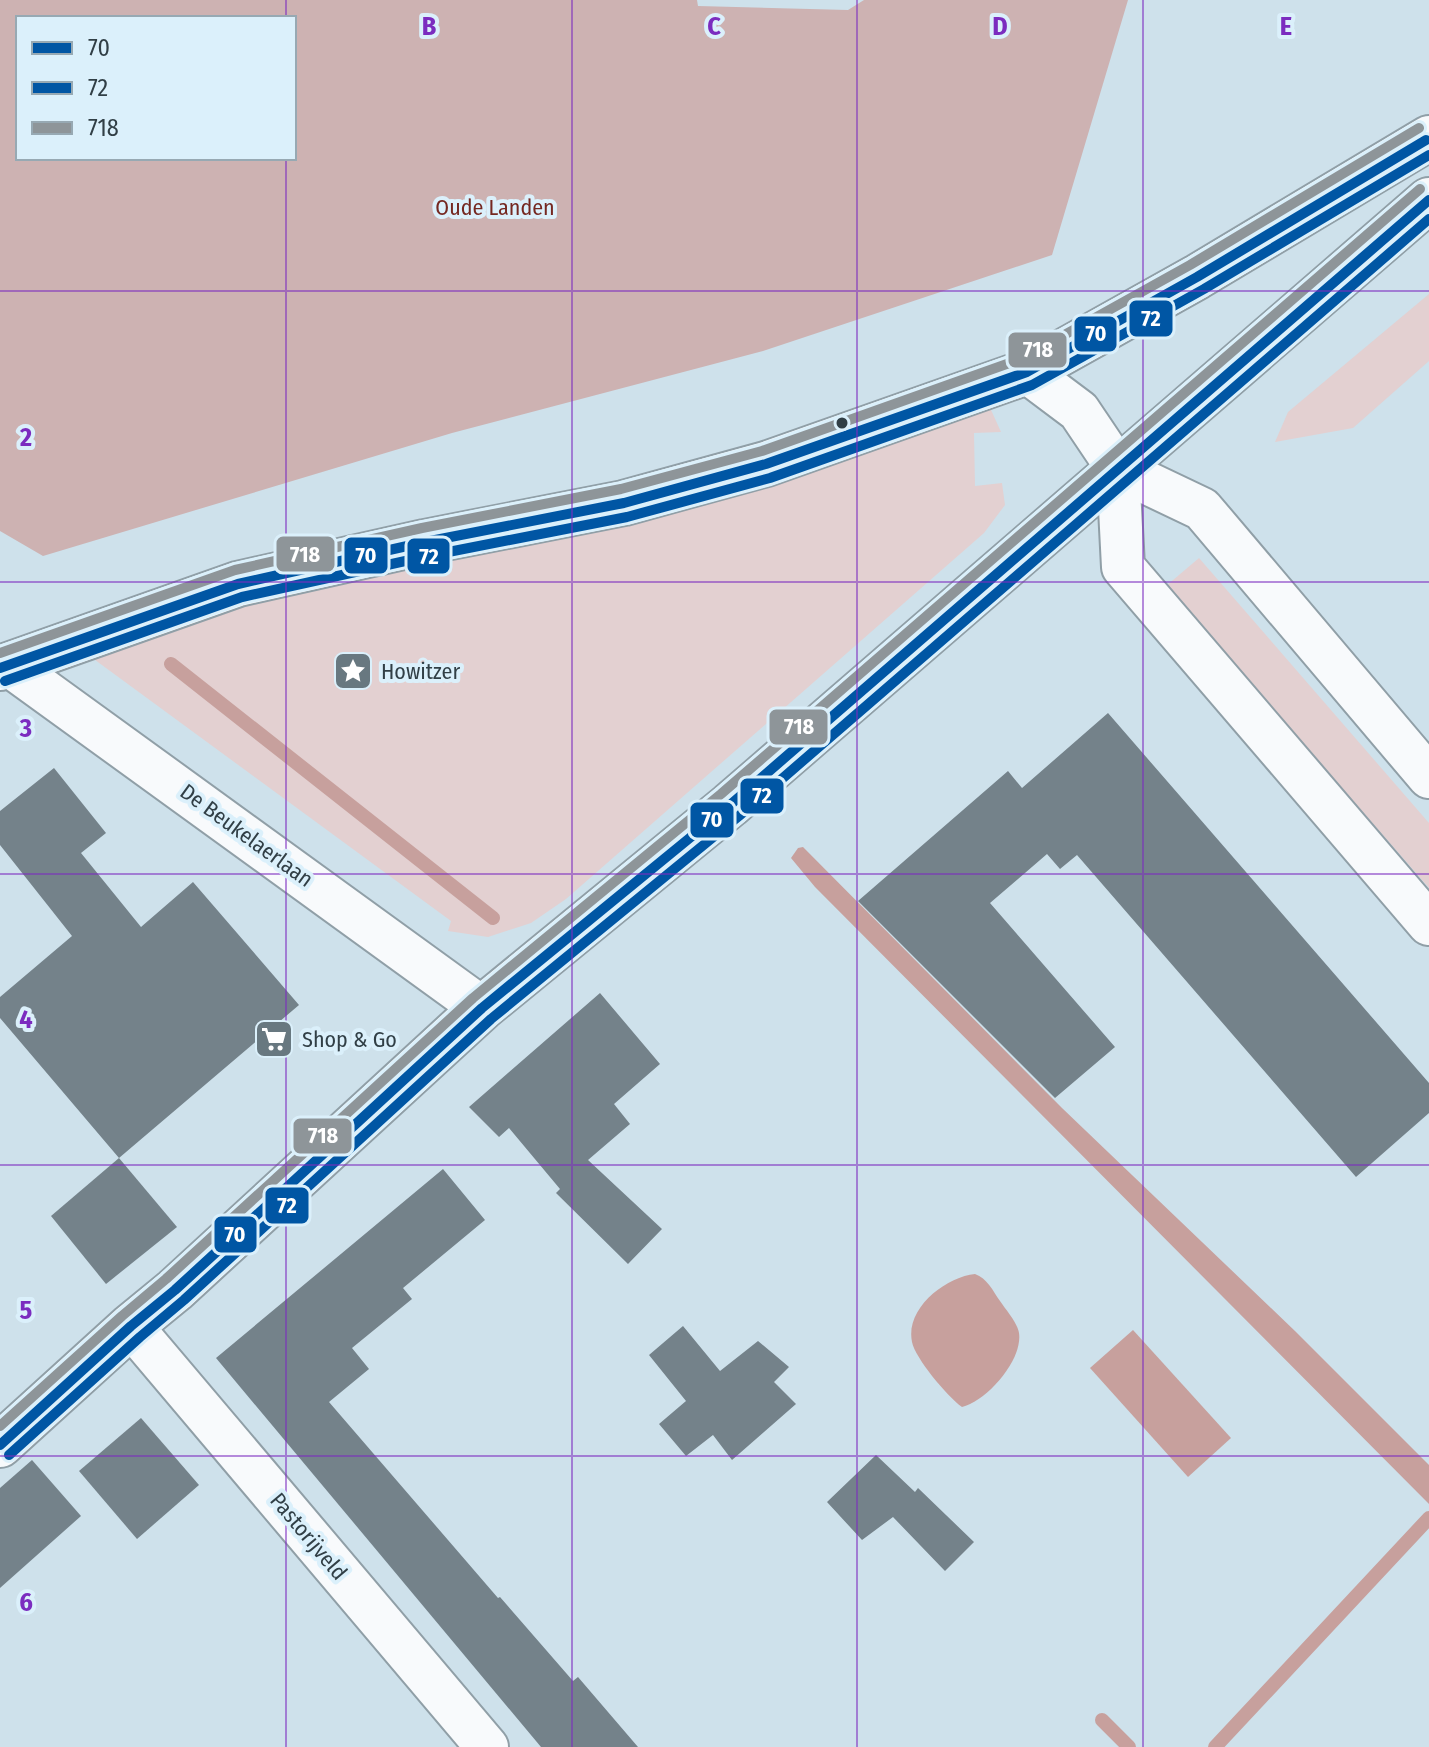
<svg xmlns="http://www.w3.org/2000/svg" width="1429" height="1747" font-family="'Fira Sans Condensed',sans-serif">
  <rect width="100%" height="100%" fill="#cee1eb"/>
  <g fill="#e3d0d1">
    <path d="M 1429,294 L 1429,361 L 1353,428 L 1275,442 L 1288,412 Z"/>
    <path d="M 987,401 L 1001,432 L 974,433 L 975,486 L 1002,483 L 1005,505 L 984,533 L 566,899 L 531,923 L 488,937 L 448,931 L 451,921 L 91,657 L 107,642 Z"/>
    <path d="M 1199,558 L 1429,823 L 1429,888 L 1166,586 Z"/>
  </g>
  <path fill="#cdb2b2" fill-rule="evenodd" d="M 0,0 L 697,0 L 698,6 L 848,10 L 864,0 L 1128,0 L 1052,255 L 763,351 L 452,433 L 43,556 L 0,531 ZM 18,18 L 294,18 L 294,158 L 18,158 Z"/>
  <g fill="#c7a09d">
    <path d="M 803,847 L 1062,1108 L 1295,1331 L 1429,1465 L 1429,1504 L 815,887 L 791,858 L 798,848 Z"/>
    <path d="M 975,1274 C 987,1278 993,1291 1000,1301 C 1006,1310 1017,1322 1019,1333 C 1023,1360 987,1401 962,1407 C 947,1396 915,1358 912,1342 C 905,1308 946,1277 975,1274 Z"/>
    <path d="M 1133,1330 L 1231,1438 L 1188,1477 L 1090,1368 Z"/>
  </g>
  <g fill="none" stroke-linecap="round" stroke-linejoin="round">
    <g stroke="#c7a09d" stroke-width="14">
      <path d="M 171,664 L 493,918"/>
      <path d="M 1102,1720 L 1129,1747"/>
      <path d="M 1215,1747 L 1429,1518"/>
    </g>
  </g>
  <g fill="#74828a">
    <path d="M 1108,713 L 1429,1083 L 1429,1113 L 1356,1177 L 1077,855 L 1060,869 L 1047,854 L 990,903 L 1115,1047 L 1055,1098 L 858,901 L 1008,771 L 1022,788 Z"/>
    <path d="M 54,768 L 106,833 L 81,853 L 141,927 L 193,882 L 299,1005 L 119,1158 L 0,1018 L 0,997 L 72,936 L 0,845 L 0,811 Z"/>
    <path d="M 600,993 L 660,1064 L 614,1104 L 630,1124 L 588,1160 L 662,1229 L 628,1264 L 556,1193 L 560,1189 L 509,1128 L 499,1137 L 469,1107 Z"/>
    <path d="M 119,1158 L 177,1227 L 106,1284 L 51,1216 Z"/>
    <path d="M 443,1169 L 485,1220 L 403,1288 L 412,1299 L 352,1348 L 369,1369 L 329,1402 L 498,1598 L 500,1597 L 573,1681 L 578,1677 L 638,1747 L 541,1747 L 216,1358 Z"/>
    <path d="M 683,1326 L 720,1371 L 758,1341 L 789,1367 L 774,1382 L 796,1404 L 732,1460 L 713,1435 L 686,1456 L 659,1424 L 686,1401 L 649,1355 Z"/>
    <path d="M 141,1418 L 199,1485 L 137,1539 L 79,1471 Z"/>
    <path d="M 876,1455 L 915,1492 L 918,1488 L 974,1542 L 945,1571 L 893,1517 L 862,1540 L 827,1502 Z"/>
    <path d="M 32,1460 L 81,1516 L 0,1588 L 0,1488 Z"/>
  </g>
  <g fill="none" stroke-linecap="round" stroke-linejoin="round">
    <defs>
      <g id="street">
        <path d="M 1027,372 L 1079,411 L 1118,469"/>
        <path d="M 1118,469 L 1123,567 L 1429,924"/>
        <path d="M 1118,469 L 1202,509 L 1429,777"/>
        <path d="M 9,665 L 482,1008"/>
        <path d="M 131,1326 L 487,1747"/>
      </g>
      <g id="secondary">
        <path d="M 0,668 L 238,584 L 425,542 L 624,503 L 766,464 L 1027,372 L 1197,277 L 1429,138"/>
        <path d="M 0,1445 L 131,1326 L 175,1290 L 482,1008 L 730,805 L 1429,200"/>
      </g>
    </defs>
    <use href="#street" stroke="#909fa7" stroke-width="46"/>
    <use href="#secondary" stroke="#909fa7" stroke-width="48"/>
    <use href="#street" stroke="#f8fafc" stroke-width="42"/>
    <use href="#secondary" stroke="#f8fafc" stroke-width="44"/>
    <defs>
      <g id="bus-1">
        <path d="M 0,668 L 238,584 L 425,542 L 624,503 L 766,464 L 1027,372 L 1197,277 L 1426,140"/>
        <path d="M 0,1445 L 131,1326 L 175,1290 L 482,1008 L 730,805 L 1429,200"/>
      </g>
      <g id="bus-2">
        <path d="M 5,681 L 242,597 L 428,556 L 627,517 L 770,478 L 1032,385 L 1204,289 L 1429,155"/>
        <path d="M 9,1455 L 140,1337 L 184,1300 L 491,1019 L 739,816 L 1429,219"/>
      </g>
      <g id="bus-3">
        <path d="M 0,653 L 235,570 L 422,528 L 621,489 L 762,451 L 1021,359 L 1190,265 L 1419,128"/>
        <path d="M 0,1426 L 122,1316 L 166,1279 L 473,998 L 721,794 L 1420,189"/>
      </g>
    </defs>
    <use href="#bus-1" stroke="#dbf0fb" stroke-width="16"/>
    <use href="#bus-2" stroke="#dbf0fb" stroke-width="16"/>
    <use href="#bus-3" stroke="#dbf0fb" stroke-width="16"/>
    <use href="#bus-1" stroke="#0056a4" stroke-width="10"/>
    <use href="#bus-2" stroke="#0056a4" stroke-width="10"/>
    <use href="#bus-3" stroke="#8e9599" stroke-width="10"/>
  </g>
  <path fill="none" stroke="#7b2cbf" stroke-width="2" stroke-opacity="0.55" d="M 286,0 L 286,18M 572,0 L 572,1747M 857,0 L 857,1747M 1143,0 L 1143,1747M 286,158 L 286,1747M 0,291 L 1429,291M 0,582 L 1429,582M 0,874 L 1429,874M 0,1165 L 1429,1165M 0,1456 L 1429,1456"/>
  <defs>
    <symbol id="sight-square" viewBox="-11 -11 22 22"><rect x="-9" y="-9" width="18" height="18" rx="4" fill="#687880" stroke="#dbf0fb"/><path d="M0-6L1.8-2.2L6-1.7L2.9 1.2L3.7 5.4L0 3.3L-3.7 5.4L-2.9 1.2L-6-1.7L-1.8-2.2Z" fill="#fff"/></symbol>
    <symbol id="supermarket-square" viewBox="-11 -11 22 22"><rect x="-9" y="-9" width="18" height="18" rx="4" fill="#687880" stroke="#dbf0fb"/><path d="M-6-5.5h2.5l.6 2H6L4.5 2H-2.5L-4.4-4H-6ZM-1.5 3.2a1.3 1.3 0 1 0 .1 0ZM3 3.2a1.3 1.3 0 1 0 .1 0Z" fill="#fff"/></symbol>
  </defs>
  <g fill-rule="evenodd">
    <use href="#sight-square" x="331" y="649" width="44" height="44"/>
    <use href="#supermarket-square" x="252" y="1017" width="44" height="44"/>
  </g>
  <circle fill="#313f46" stroke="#dbf0fb" stroke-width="3" cx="842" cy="423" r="7"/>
  <g text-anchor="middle" stroke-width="8" stroke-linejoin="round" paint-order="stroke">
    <g font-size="22" fill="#752821" stroke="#dbf0fb">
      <text x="495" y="215">Oude Landen</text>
    </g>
    <g font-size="22" fill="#313f46" stroke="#dbf0fb" text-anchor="start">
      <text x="381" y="679">Howitzer</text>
      <text x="302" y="1047">Shop &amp; Go</text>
    </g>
    <g font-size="22" fill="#313f46" stroke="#dbf0fb">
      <text transform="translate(247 835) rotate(36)" y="8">De Beukelaerlaan</text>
      <text transform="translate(309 1536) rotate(50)" y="8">Pastorijveld</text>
    </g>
  </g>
  <g font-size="26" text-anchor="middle" font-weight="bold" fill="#7b2cbf" stroke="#dbf0fb" stroke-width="8" stroke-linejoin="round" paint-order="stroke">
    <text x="429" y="35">B</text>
    <text x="714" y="35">C</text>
    <text x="1000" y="35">D</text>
    <text x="1286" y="35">E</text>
    <text x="26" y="446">2</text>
    <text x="26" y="737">3</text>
    <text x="26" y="1028">4</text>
    <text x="26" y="1319">5</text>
    <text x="26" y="1611">6</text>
  </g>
  <g stroke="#dbf0fb" stroke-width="3">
    <rect x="1128" y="299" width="46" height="39" rx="8" fill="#0056a4"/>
    <rect x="1073" y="315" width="45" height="38" rx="8" fill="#0056a4"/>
    <rect x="1007" y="331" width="61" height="38" rx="8" fill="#8e9599"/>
    <rect x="275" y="535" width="61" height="38" rx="8" fill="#8e9599"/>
    <rect x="343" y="536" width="46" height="39" rx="8" fill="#0056a4"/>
    <rect x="406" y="537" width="45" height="38" rx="8" fill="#0056a4"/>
    <rect x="768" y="708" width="61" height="38" rx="8" fill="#8e9599"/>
    <rect x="739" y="777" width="46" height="38" rx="8" fill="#0056a4"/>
    <rect x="689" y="801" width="46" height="38" rx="8" fill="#0056a4"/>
    <rect x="292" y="1117" width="61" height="38" rx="8" fill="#8e9599"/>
    <rect x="264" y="1186" width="46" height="39" rx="8" fill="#0056a4"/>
    <rect x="213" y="1215" width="45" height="39" rx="8" fill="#0056a4"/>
  </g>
  <g font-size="22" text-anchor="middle" font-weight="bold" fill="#fff">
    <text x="1151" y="326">72</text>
    <text x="1096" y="341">70</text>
    <text x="1038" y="357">718</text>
    <text x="305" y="562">718</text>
    <text x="366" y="563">70</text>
    <text x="429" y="564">72</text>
    <text x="799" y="734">718</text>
    <text x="762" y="803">72</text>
    <text x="712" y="827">70</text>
    <text x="323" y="1143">718</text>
    <text x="287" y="1213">72</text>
    <text x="235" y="1242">70</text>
  </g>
  <rect x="16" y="16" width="280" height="144" fill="#dbf0fb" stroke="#97a9b3" stroke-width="2"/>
  <rect x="32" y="42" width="40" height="12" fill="#0056a4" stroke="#97a9b3" stroke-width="2"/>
  <text x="88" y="56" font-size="24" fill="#313f46">70</text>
  <rect x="32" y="82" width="40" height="12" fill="#0056a4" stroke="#97a9b3" stroke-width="2"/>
  <text x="88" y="96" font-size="24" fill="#313f46">72</text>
  <rect x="32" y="122" width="40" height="12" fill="#8e9599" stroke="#97a9b3" stroke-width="2"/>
  <text x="88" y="136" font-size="24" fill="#313f46">718</text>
</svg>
